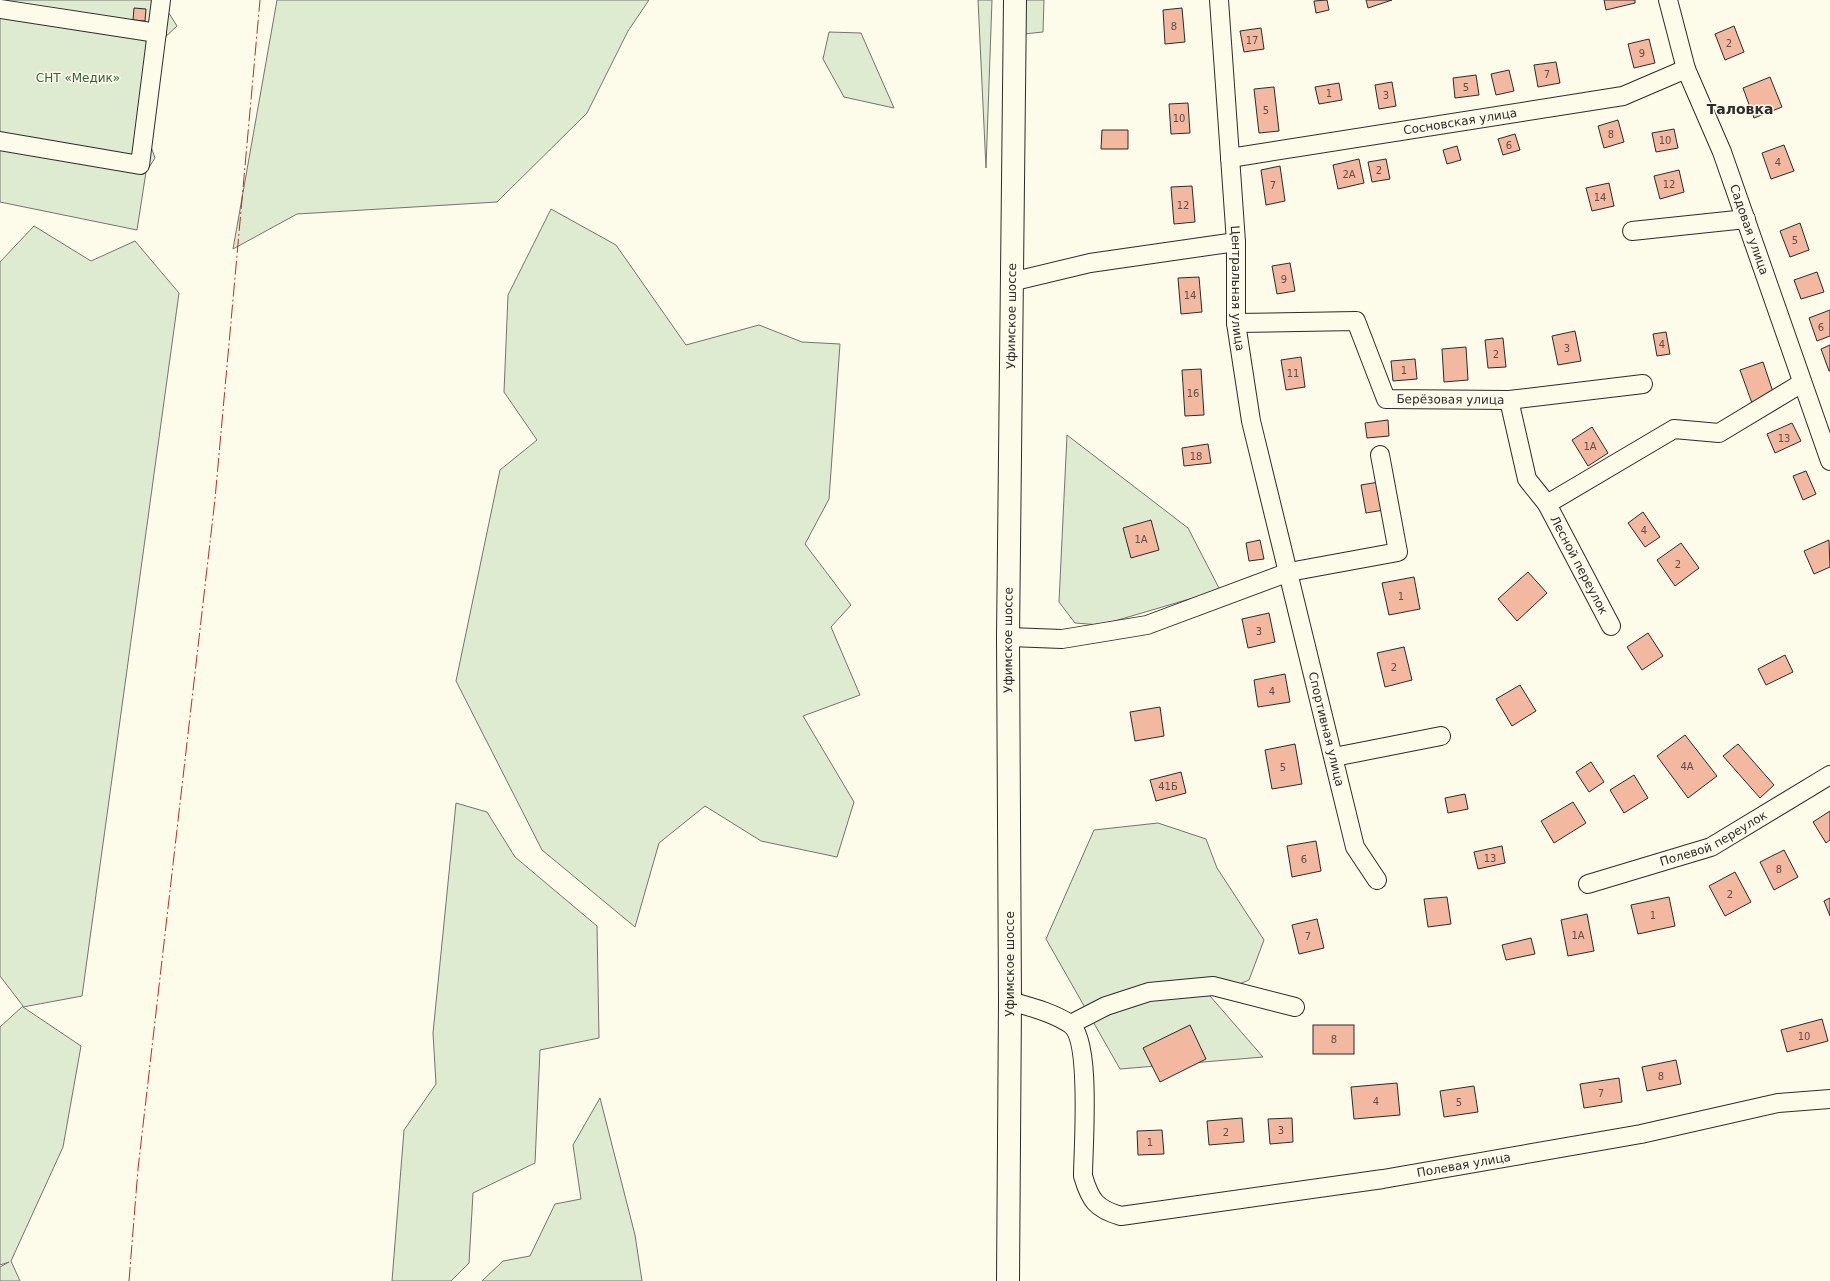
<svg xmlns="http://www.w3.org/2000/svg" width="1830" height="1281" font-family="'DejaVu Sans',sans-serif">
  <rect width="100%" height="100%" fill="#fdfbea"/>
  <g fill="#deebd1" stroke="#74746e">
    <path d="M 0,0 L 168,0 L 167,10 L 177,26 L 162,40 L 149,141 L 155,158 L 146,172 L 137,230 L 0,202 Z"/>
    <path d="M 277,0 L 649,0 L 628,31 L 587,113 L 497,202 L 297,214 L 233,249 Z"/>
    <path d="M 978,0 L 992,0 L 986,168 Z"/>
    <path d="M 1025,0 L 1044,0 L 1043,32 L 1024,34 Z"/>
    <path d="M 829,32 L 861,33 L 894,108 L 844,97 L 823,59 Z"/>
    <path d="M 551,209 L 616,245 L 686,345 L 759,325 L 802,342 L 840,344 L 829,499 L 805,544 L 851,605 L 831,627 L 860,695 L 803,716 L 854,802 L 837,857 L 761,841 L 705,806 L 659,843 L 635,927 L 542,850 L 456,681 L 500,470 L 537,440 L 504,392 L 508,295 Z"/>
    <path d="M 34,226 L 91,261 L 135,241 L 179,293 L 82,996 L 23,1007 L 81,1046 L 63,1147 L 11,1261 L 20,1281 L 0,1281 L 0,1267 L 9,1262 L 0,1265 L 0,1027 L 23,1006 L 0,976 L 0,262 Z"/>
    <path d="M 1067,435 L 1188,528 L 1220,590 L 1101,625 L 1075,623 L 1059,602 Z"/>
    <path d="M 456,803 L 487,812 L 515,857 L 597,926 L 599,1038 L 540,1050 L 535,1163 L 473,1193 L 469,1263 L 451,1281 L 392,1281 L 404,1130 L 436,1084 L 433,1033 Z"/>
    <path d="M 1158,823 L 1206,839 L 1217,868 L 1264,940 L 1249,980 L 1210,996 L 1263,1057 L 1120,1069 L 1046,939 L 1094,830 Z"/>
    <path d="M 600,1098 L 635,1235 L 642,1281 L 482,1281 L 503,1261 L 530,1256 L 555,1204 L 581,1199 L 573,1145 Z"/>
  </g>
  <g fill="#f2b8a0" stroke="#2b2b2b">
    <path d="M 1327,0 L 1329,10 L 1316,13 L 1314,1 Z"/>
    <path d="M 1366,0 L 1392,0 L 1368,8 Z"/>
    <path d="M 1604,0 L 1635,0 L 1635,3 L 1606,10 Z"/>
    <path d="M 134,8 L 146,9 L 145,21 L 133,20 Z"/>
    <path d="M 1182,8 L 1185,42 L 1165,44 L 1163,10 Z"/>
    <path d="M 1734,26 L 1744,52 L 1725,60 L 1715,34 Z"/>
    <path d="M 1261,28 L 1264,49 L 1244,52 L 1240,31 Z"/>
    <path d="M 1649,39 L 1655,63 L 1634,68 L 1628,44 Z"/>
    <path d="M 1556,62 L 1560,83 L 1538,87 L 1534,65 Z"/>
    <path d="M 1509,70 L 1514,91 L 1496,95 L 1491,74 Z"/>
    <path d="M 1476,75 L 1479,95 L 1455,98 L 1453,78 Z"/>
    <path d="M 1770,77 L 1782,107 L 1754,118 L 1743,88 Z"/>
    <path d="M 1392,82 L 1396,106 L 1379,109 L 1375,85 Z"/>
    <path d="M 1339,83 L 1342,100 L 1319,104 L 1315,87 Z"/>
    <path d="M 1274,87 L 1279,131 L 1259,133 L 1254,89 Z"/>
    <path d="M 1188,103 L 1190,133 L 1171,134 L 1169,104 Z"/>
    <path d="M 1618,120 L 1624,142 L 1604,148 L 1598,126 Z"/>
    <path d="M 1674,129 L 1678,148 L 1656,152 L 1652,133 Z"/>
    <path d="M 1102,130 L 1128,130 L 1128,149 L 1101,149 Z"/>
    <path d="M 1515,134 L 1520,150 L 1503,155 L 1498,139 Z"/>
    <path d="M 1784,145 L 1794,171 L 1771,179 L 1762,153 Z"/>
    <path d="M 1457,146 L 1461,160 L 1447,164 L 1443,150 Z"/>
    <path d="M 1359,159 L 1364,183 L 1338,189 L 1333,165 Z"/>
    <path d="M 1386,159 L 1390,179 L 1372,182 L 1368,162 Z"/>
    <path d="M 1280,166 L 1285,201 L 1266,205 L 1261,170 Z"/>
    <path d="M 1679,170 L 1684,192 L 1660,199 L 1654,176 Z"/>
    <path d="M 1609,183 L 1614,206 L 1592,211 L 1586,188 Z"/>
    <path d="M 1192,186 L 1195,222 L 1174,224 L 1171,187 Z"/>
    <path d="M 1800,223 L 1809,250 L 1790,257 L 1780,231 Z"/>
    <path d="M 1290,263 L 1295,291 L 1277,294 L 1272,266 Z"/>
    <path d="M 1817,272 L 1824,292 L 1801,299 L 1794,280 Z"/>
    <path d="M 1199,277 L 1202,312 L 1181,314 L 1178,278 Z"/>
    <path d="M 1830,310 L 1830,336 L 1817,341 L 1809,318 Z"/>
    <path d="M 1575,331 L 1581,361 L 1558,365 L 1552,336 Z"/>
    <path d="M 1666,332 L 1670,354 L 1657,356 L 1653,334 Z"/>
    <path d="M 1503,338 L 1506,367 L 1488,368 L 1485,340 Z"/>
    <path d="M 1830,345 L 1830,371 L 1829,371 L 1821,349 Z"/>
    <path d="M 1466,347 L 1468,380 L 1444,382 L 1442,349 Z"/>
    <path d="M 1301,357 L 1305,387 L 1286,390 L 1281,360 Z"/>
    <path d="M 1415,359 L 1417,379 L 1393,381 L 1391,361 Z"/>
    <path d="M 1763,362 L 1775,398 L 1753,406 L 1740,370 Z"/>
    <path d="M 1201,369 L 1204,415 L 1185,416 L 1182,370 Z"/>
    <path d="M 1388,420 L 1389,436 L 1367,438 L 1365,423 Z"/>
    <path d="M 1792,423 L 1801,441 L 1775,453 L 1767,434 Z"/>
    <path d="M 1592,427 L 1608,453 L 1588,466 L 1572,440 Z"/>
    <path d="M 1208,444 L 1211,463 L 1184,466 L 1182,448 Z"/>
    <path d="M 1806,471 L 1816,494 L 1803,500 L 1793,476 Z"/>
    <path d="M 1379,482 L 1384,510 L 1366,513 L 1361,485 Z"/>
    <path d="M 1643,512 L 1660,537 L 1645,547 L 1628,523 Z"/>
    <path d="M 1151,520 L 1159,550 L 1131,558 L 1123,528 Z"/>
    <path d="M 1260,540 L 1264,559 L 1249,561 L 1246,543 Z"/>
    <path d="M 1829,540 L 1830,567 L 1814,574 L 1804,551 Z"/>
    <path d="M 1681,543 L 1699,568 L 1675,586 L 1657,560 Z"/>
    <path d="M 1528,572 L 1547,593 L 1517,621 L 1498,599 Z"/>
    <path d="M 1414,577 L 1420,609 L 1389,615 L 1382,583 Z"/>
    <path d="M 1269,613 L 1275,642 L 1248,648 L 1242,619 Z"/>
    <path d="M 1648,633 L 1663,656 L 1642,670 L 1627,647 Z"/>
    <path d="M 1404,647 L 1412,680 L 1385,687 L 1377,653 Z"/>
    <path d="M 1785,655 L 1793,672 L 1766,685 L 1758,669 Z"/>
    <path d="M 1285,674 L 1290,702 L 1258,707 L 1254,680 Z"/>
    <path d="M 1520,685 L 1536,711 L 1512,726 L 1496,699 Z"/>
    <path d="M 1160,707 L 1164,736 L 1135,741 L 1130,712 Z"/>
    <path d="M 1685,735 L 1717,776 L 1688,798 L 1657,756 Z"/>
    <path d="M 1295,744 L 1302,784 L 1272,789 L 1265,750 Z"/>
    <path d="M 1738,744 L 1774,785 L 1760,798 L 1723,756 Z"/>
    <path d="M 1591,762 L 1604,782 L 1589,792 L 1576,772 Z"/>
    <path d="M 1181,772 L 1186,793 L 1156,801 L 1150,780 Z"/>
    <path d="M 1634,775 L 1648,798 L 1624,813 L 1610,790 Z"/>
    <path d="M 1465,794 L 1468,809 L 1448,813 L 1445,798 Z"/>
    <path d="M 1573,802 L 1586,823 L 1554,843 L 1541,821 Z"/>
    <path d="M 1830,811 L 1830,840 L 1826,843 L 1813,822 Z"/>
    <path d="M 1316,841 L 1321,871 L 1292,877 L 1287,846 Z"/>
    <path d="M 1502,846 L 1505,863 L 1478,869 L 1474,852 Z"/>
    <path d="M 1784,850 L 1798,877 L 1774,890 L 1760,862 Z"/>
    <path d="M 1735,872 L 1751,902 L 1725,916 L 1709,886 Z"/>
    <path d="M 1447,897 L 1451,924 L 1428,927 L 1424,899 Z"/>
    <path d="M 1669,897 L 1675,926 L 1638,934 L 1631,905 Z"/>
    <path d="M 1830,898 L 1830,916 L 1824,901 Z"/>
    <path d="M 1587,914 L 1594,951 L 1568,956 L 1561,920 Z"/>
    <path d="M 1317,919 L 1324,948 L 1299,954 L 1292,925 Z"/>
    <path d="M 1531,938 L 1535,954 L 1506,960 L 1502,945 Z"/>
    <path d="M 1822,1019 L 1828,1041 L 1787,1052 L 1781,1030 Z"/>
    <path d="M 1190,1025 L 1206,1059 L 1160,1082 L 1143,1048 Z"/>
    <rect x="1313" y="1025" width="41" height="29"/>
    <path d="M 1676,1060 L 1681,1084 L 1647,1091 L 1642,1067 Z"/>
    <path d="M 1619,1078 L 1622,1102 L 1584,1108 L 1580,1084 Z"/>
    <path d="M 1397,1083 L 1400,1115 L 1354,1119 L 1351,1087 Z"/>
    <path d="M 1474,1086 L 1478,1112 L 1444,1117 L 1440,1091 Z"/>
    <path d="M 1242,1118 L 1244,1142 L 1209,1145 L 1207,1121 Z"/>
    <path d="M 1292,1118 L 1293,1142 L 1270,1144 L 1268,1119 Z"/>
    <path d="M 1162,1130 L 1164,1154 L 1138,1155 L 1137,1131 Z"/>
  </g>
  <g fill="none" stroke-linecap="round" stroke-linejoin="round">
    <defs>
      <g id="minor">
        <path id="s1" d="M 1219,0 L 1236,242 L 1236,323 L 1251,421 L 1355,847 L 1377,880"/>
        <path id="s2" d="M 1668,0 L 1686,69 L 1722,152 L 1830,461"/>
        <path d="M 0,9 L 157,33"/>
        <path d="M 0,141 L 140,165 L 161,0"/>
        <path id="s3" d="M 1230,158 L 1623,96 L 1686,69"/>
        <path d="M 1632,231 L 1746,219"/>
        <path d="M 1011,282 L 1090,263 L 1236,242"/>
        <path id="s4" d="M 1236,323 L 1356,321 L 1386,399 L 1509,400 L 1527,479 L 1547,504 L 1674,429 L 1719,433 L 1802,383"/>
        <path d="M 1509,400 L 1643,384"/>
        <path id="s5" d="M 1547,504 L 1611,626"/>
        <path d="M 1008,637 L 1062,639 L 1147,625 L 1289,572 L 1398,552 L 1380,455"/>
        <path d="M 1334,757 L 1441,736"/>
        <path id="s6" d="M 1588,884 L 1711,847 L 1830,775"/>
        <path id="s7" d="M 1010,1001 C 1030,1007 1052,1012 1070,1024 C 1092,1039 1083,1148 1083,1176 C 1090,1200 1096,1209 1121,1216 L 1383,1179 L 1641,1134 L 1778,1103 L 1830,1099"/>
        <path d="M 1071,1024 L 1106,1006 L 1149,992 L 1213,986 L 1295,1007"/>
      </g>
      <g id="major">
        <path id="s8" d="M 1008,1281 L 1010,1001 L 1008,637 L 1015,0"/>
      </g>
    </defs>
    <use href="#minor" stroke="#2b2b2b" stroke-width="20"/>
    <use href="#major" stroke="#2b2b2b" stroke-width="24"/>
    <use href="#minor" stroke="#fdfbea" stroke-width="18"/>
    <use href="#major" stroke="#fdfbea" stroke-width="22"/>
    <path stroke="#c62828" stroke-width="1" stroke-dasharray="14 3 2 3" stroke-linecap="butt" d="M 129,1281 L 138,1169 L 215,499 L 260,0"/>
  </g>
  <g text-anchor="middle" stroke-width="3" stroke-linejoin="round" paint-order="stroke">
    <g font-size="10" fill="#5d4e48">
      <text x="1174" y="30">8</text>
      <text x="1252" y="44">17</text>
      <text x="1729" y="47">2</text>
      <text x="1642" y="57">9</text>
      <text x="1547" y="78">7</text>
      <text x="1466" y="91">5</text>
      <text x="1329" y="97">1</text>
      <text x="1386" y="99">3</text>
      <text x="1266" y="114">5</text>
      <text x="1179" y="122">10</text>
      <text x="1611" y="138">8</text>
      <text x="1665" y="144">10</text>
      <text x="1509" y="149">6</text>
      <text x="1778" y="166">4</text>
      <text x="1379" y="174">2</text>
      <text x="1349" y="178">2А</text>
      <text x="1669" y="188">12</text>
      <text x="1273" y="189">7</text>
      <text x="1600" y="201">14</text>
      <text x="1183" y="209">12</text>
      <text x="1795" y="244">5</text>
      <text x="1284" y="283">9</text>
      <text x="1190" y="299">14</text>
      <text x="1821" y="331">6</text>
      <text x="1662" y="348">4</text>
      <text x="1567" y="352">3</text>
      <text x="1496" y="358">2</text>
      <text x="1404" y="374">1</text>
      <text x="1293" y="377">11</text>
      <text x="1193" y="397">16</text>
      <text x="1784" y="442">13</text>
      <text x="1590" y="450">1А</text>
      <text x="1196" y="460">18</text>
      <text x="1644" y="534">4</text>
      <text x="1141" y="543">1А</text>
      <text x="1678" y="568">2</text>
      <text x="1401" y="600">1</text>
      <text x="1259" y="635">3</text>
      <text x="1394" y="671">2</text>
      <text x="1272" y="695">4</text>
      <text x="1687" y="770">4А</text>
      <text x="1283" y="771">5</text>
      <text x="1168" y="790">41Б</text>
      <text x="1490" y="862">13</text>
      <text x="1304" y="863">6</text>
      <text x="1779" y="873">8</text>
      <text x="1730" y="898">2</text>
      <text x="1653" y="919">1</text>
      <text x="1578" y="939">1А</text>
      <text x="1308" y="940">7</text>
      <text x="1804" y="1040">10</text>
      <text x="1334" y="1043">8</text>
      <text x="1661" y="1080">8</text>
      <text x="1601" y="1097">7</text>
      <text x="1376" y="1105">4</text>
      <text x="1459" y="1106">5</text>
      <text x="1281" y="1134">3</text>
      <text x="1226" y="1136">2</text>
      <text x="1150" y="1146">1</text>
    </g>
    <g font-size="12" fill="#34623c" stroke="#fdfbea">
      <text x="78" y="82">СНТ «Медик»</text>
    </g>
    <g font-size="12" fill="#2b2b2b" stroke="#fdfbea">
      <text dy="4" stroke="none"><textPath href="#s3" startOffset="233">Сосновская улица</textPath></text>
      <text dy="4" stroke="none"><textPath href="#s2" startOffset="244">Садовая улица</textPath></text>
      <text dy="4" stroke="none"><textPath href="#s1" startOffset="289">Центральная улица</textPath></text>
      <text dy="4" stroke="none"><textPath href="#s8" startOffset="965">Уфимское шоссе</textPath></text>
      <text dy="4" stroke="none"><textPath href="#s4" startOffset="268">Берёзовая улица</textPath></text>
      <text dy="4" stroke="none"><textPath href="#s5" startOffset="69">Лесной переулок</textPath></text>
      <text dy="4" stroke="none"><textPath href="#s8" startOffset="641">Уфимское шоссе</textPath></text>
      <text dy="4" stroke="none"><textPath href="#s1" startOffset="740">Спортивная улица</textPath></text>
      <text dy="4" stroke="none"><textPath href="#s6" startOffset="134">Полевой переулок</textPath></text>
      <text transform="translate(1010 964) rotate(-90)" y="4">Уфимское шоссе</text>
      <text dy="4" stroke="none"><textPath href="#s7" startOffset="625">Полевая улица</textPath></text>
    </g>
    <g font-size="14" font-weight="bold" fill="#2b2b2b" stroke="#fdfbea">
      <text x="1740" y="114">Таловка</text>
    </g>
  </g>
</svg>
